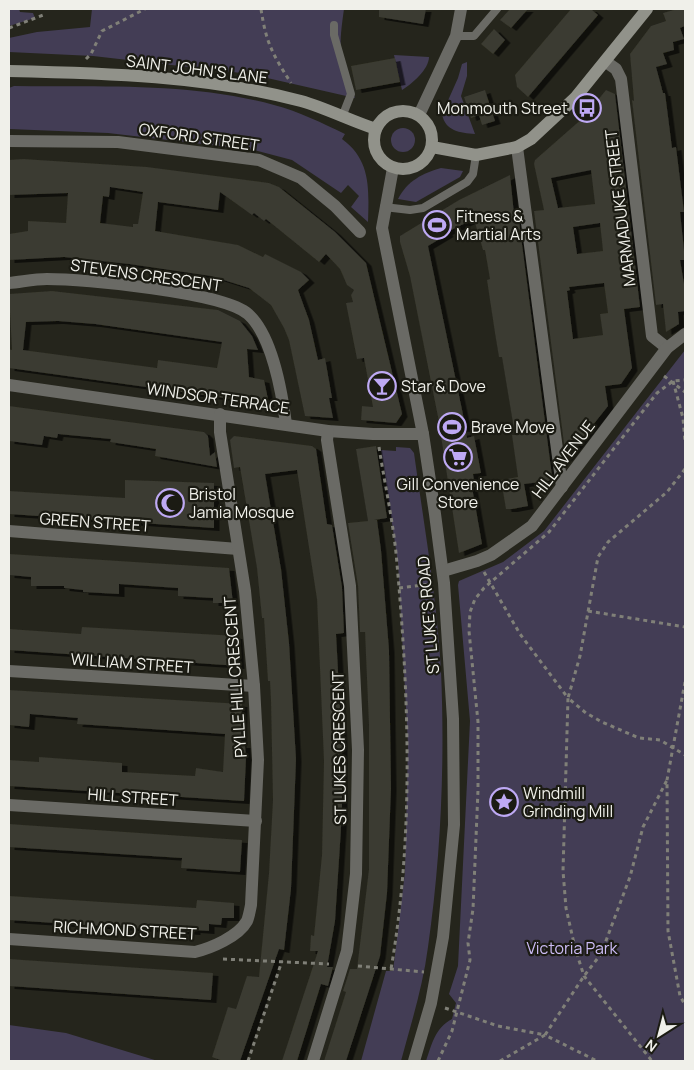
<svg xmlns="http://www.w3.org/2000/svg" width="694" height="1070" font-family="Manrope,sans-serif">
  <defs>
    <filter id="shadow"><feDropShadow dx="5.5" dy="3" stdDeviation="0" flood-color="#0009"/></filter>
  </defs>
  <rect width="100%" height="100%" fill="#25251c"/>
  <g fill="#433d55">
    <path d="M 9,9 L 19,9 L 20,12 L 33,13 L 35,18 L 9,26 Z"/>
    <path d="M 92,9 L 344,9 C 338,51 339,59 355,98 L 250,74 L 93,56 L 9,52 L 9,38 L 37,32 L 90,27 Z"/>
    <path d="M 394,55 L 429,57 C 429,69 412,84 402,90 Z"/>
    <path d="M 467,62 L 467,76 L 461,96 L 475,134 C 460,133 445,131 442,114 L 458,78 L 462,64 Z"/>
    <path d="M 14,86 C 100,87 191,82 274,105 C 298,111 322,123 345,134 L 342,139 C 371,160 369,189 368,222 L 351,207 L 359,196 L 348,185 L 341,193 L 292,160 L 254,150 L 108,133 L 9,129 L 9,88 Z"/>
    <circle cx="403" cy="140" r="12"/>
    <path d="M 441,168 L 463,171 L 460,177 L 416,202 L 398,199 C 407,181 423,173 441,168 Z"/>
    <path d="M 685,350 L 685,1061 L 426,1061 C 432,1044 435,1028 452,1019 L 456,1003 L 449,994 L 458,966 L 470,721 L 458,585 L 459,581 L 503,562 L 544,531 Z"/>
    <path d="M 396,447 L 410,448 L 414,453 C 424,525 437,599 441,671 C 445,762 441,857 428,947 C 423,986 411,1024 401,1061 L 361,1061 L 386,971 L 393,971 L 405,872 L 408,744 L 398,563 L 381,450 L 396,451 Z"/>
    <path d="M 9,1025 L 66,1033 L 158,1061 L 9,1061 Z"/>
  </g>
  <g fill="#3a3a30" fill-rule="evenodd" filter="url(#shadow)">
    <path d="M 379,9 L 426,9 L 423,24 L 379,17 Z"/>
    <path d="M 510,9 L 528,9 L 511,28 L 500,20 Z"/>
    <path d="M 571,9 L 591,9 L 598,15 L 528,97 L 517,87 L 515,75 Z"/>
    <path d="M 677,9 L 685,9 L 685,26 L 680,28 L 684,39 L 673,42 L 674,50 L 663,53 L 667,64 L 656,67 L 663,93 L 665,93 L 672,148 L 676,147 L 684,212 L 680,212 L 685,260 L 680,260 L 685,290 L 685,311 L 678,312 L 679,324 L 666,332 L 663,304 L 656,305 L 632,100 L 634,101 L 630,54 L 651,26 L 666,21 L 663,13 Z"/>
    <path d="M 494,29 L 505,40 L 493,54 L 481,44 Z"/>
    <path d="M 395,58 L 400,82 L 356,90 L 351,66 Z"/>
    <path d="M 485,90 L 495,121 L 482,125 L 479,115 L 471,118 L 464,97 Z"/>
    <path d="M 606,90 L 615,94 L 640,307 L 624,309 L 632,368 L 621,384 L 605,386 L 608,406 L 566,459 L 534,211 L 544,210 L 534,164 L 535,160 L 584,117 ZM 591,170 L 595,204 L 558,208 L 551,178 ZM 600,223 L 603,251 L 577,254 L 573,227 ZM 604,283 L 608,313 L 600,314 L 603,335 L 573,339 L 567,291 L 570,290 L 569,287 Z"/>
    <path d="M 23,159 L 147,167 L 269,183 L 279,187 L 335,232 L 366,263 L 402,414 L 396,423 L 361,420 L 362,406 L 373,407 L 364,358 L 357,359 L 346,303 L 353,302 L 351,295 L 354,290 L 347,285 L 340,269 L 326,254 L 319,262 L 266,219 L 264,221 L 254,213 L 252,215 L 220,192 L 218,210 L 158,202 L 155,231 L 238,245 L 263,257 L 265,254 L 301,272 L 309,280 L 298,290 L 309,320 L 318,360 L 325,358 L 332,398 L 329,398 L 333,418 L 305,416 L 289,340 L 284,328 L 271,305 L 249,288 L 211,276 L 129,264 L 64,257 L 9,260 L 9,234 L 28,231 L 28,221 L 66,223 L 68,193 L 9,195 L 9,160 ZM 110,187 L 143,192 L 138,224 L 133,224 L 133,227 L 100,223 L 103,196 L 109,197 Z"/>
    <path d="M 510,175 L 514,214 L 518,213 L 552,476 L 549,481 L 524,484 L 528,506 L 512,509 L 506,509 L 501,480 L 518,477 L 512,435 L 515,435 L 502,357 L 499,357 L 495,333 L 487,280 L 490,279 L 485,250 L 483,250 L 474,219 L 447,232 L 448,234 L 428,246 L 466,429 L 440,427 L 410,276 L 400,242 L 400,236 L 459,200 Z"/>
    <path d="M 52,291 L 218,310 L 240,321 L 252,336 L 258,350 L 247,349 L 249,377 L 264,380 L 269,404 L 9,368 L 9,349 L 12,350 L 9,294 ZM 58,321 L 95,324 L 222,342 L 217,368 L 158,360 L 157,368 L 23,350 L 26,322 Z"/>
    <path d="M 9,406 L 204,432 L 208,436 L 210,456 L 215,452 L 217,467 L 155,456 L 156,449 L 110,442 L 111,439 L 58,434 L 57,438 L 44,436 L 42,445 L 9,441 Z"/>
    <path d="M 466,432 L 467,438 L 474,436 L 481,473 L 473,474 L 475,487 L 472,487 L 482,544 L 459,553 L 441,436 Z"/>
    <path d="M 234,436 L 312,446 L 316,449 L 327,524 L 332,525 L 342,587 L 344,633 L 336,634 L 342,745 L 342,813 L 335,921 L 327,967 L 333,967 L 328,986 L 321,984 L 297,1061 L 282,1061 L 318,951 L 310,951 L 311,935 L 314,936 L 322,855 L 324,761 L 317,599 L 297,470 L 265,474 L 281,569 L 289,643 L 296,759 L 291,889 L 284,950 L 279,949 L 240,1061 L 223,1061 L 212,1057 L 228,1007 L 236,1009 L 247,976 L 259,977 L 269,873 L 273,800 L 271,701 L 270,681 L 268,681 L 264,618 L 262,618 L 257,568 L 240,467 L 234,468 L 230,440 Z"/>
    <path d="M 376,446 L 387,518 L 374,520 L 377,520 L 381,550 L 389,650 L 391,788 L 387,893 L 380,956 L 346,1061 L 324,1061 L 346,992 L 343,991 L 350,969 L 357,969 L 369,869 L 369,726 L 365,632 L 360,632 L 358,586 L 348,523 L 368,521 L 356,449 Z"/>
    <path d="M 125,480 L 214,483 L 214,528 L 9,514 L 9,491 L 125,498 Z"/>
    <path d="M 9,554 L 229,568 L 233,603 L 213,603 L 213,598 L 178,596 L 178,588 L 119,584 L 119,594 L 83,592 L 83,590 L 64,588 L 64,586 L 31,586 L 31,577 L 9,575 Z"/>
    <path d="M 82,627 L 237,636 L 239,666 L 9,650 L 9,629 L 81,634 Z"/>
    <path d="M 9,690 L 242,704 L 241,745 L 245,745 L 246,758 L 244,801 L 9,786 L 9,760 L 39,762 L 39,757 L 122,763 L 122,772 L 195,776 L 196,768 L 223,772 L 225,734 L 77,724 L 78,718 L 30,714 L 29,727 L 9,725 Z"/>
    <path d="M 9,824 L 242,840 L 240,872 L 181,868 L 182,858 L 9,847 Z"/>
    <path d="M 9,896 L 196,908 L 197,900 L 234,903 L 234,918 L 222,918 L 221,925 L 209,924 L 209,931 L 195,930 L 195,932 L 9,920 Z"/>
    <path d="M 9,959 L 213,973 L 211,1000 L 9,986 Z"/>
  </g>
  <g fill="none" stroke-linecap="round" stroke-linejoin="round">
    <g stroke="#808078" stroke-width="3" stroke-dasharray="4 4" stroke-linecap="butt">
      <path d="M 261,9 C 266,43 273,55 291,83"/>
      <path d="M 9,28 L 46,14"/>
      <path d="M 86,59 L 91,54 L 102,31 L 145,9"/>
      <path d="M 664,376 L 685,392"/>
      <path d="M 673,381 L 683,418 L 685,442"/>
      <path d="M 379,447 C 385,486 394,525 397,564 C 409,698 414,836 391,969"/>
      <path d="M 685,469 L 667,492 L 608,542 L 598,557 L 580,656 L 568,698 L 586,713 L 602,722 L 639,738 L 660,740 L 685,755"/>
      <path d="M 484,572 L 520,634 L 568,698 L 563,871 L 566,908 L 575,948 L 584,976 L 652,1061"/>
      <path d="M 399,588 L 430,584"/>
      <path d="M 588,611 L 685,627"/>
      <path d="M 685,682 L 667,780 L 668,931 L 680,996 L 685,1005"/>
      <path d="M 223,959 L 329,964"/>
      <path d="M 358,966 L 424,972"/>
      <path d="M 445,1008 L 498,1026 L 545,1035 L 584,976 L 601,954 L 630,877 L 643,827 L 667,780"/>
      <path d="M 248,1061 L 282,961"/>
      <path d="M 438,1061 L 452,1031 L 470,960 L 468,943 L 473,909 L 478,790 L 478,722 L 469,631 L 470,612 L 475,599 L 484,588 L 549,532 L 657,393 L 673,381 L 685,380"/>
      <path d="M 500,1061 L 545,1035 L 597,1061"/>
    </g>
    <g stroke="#6a6a65" stroke-width="8">
      <path d="M 334,25 L 334,35 L 351,94 L 342,117"/>
      <path d="M 456,36 L 474,36 L 497,9"/>
      <path d="M 384,207 L 410,210 L 423,208 L 467,182 L 473,174 L 476,155"/>
    </g>
    <g stroke="#6a6a65" stroke-width="12">
      <path d="M 606,62 L 616,69 L 621,79 L 652,336 L 667,348"/>
      <path d="M 419,115 L 456,36 L 461,9"/>
      <path d="M 9,141 L 118,142 L 259,160 L 301,178 L 335,206 L 360,232"/>
      <path d="M 517,147 L 562,487"/>
      <path d="M 393,168 L 382,228 L 423,434 L 435,514 L 444,583 L 453,719 L 454,825 L 443,937 L 431,1003 L 414,1061"/>
      <path d="M 9,283 C 21,282 34,279 47,279 C 84,279 223,292 248,314 C 272,335 282,393 286,424"/>
      <path d="M 9,385 L 328,431 L 373,434 L 423,434"/>
      <path d="M 9,531 L 238,549"/>
      <path d="M 443,571 L 477,561 L 491,555 L 532,526 L 667,348 L 685,334"/>
      <path d="M 9,671 L 254,686"/>
      <path d="M 9,805 L 256,821"/>
      <path d="M 9,939 L 195,952 C 211,948 238,937 247,921 C 249,916 250,910 251,905 L 258,760 L 254,686 L 245,591 L 220,432 L 220,414"/>
      <path d="M 313,1061 L 347,951 L 356,874 L 358,750 L 350,586 L 327,440 L 328,431"/>
    </g>
    <g stroke="#91928a" stroke-width="12">
      <path d="M 9,71 C 105,73 207,76 301,101 C 326,108 351,121 376,129"/>
      <circle cx="403" cy="140" r="29"/>
      <path d="M 432,147 L 476,155 L 517,147 L 531,139 L 575,98 L 647,9"/>
    </g>
  </g>
  <defs>
    <symbol id="bus-ring" viewBox="-11 -11 22 22"><circle r="9.5" fill="#1b1b13" stroke="#bea9f4" stroke-width="1.5"/><path d="M-5-6H5V4H4V6H2V4H-2V6H-4V4H-5ZM-3.5-4V0h7V-4ZM-3.5 1.2v1.5H-2V1.2ZM2 1.2v1.5H3.5V1.2Z" fill="#bea9f4"/></symbol>
    <symbol id="stadium-ring" viewBox="-11 -11 22 22"><circle r="9.5" fill="#1b1b13" stroke="#bea9f4" stroke-width="1.5"/><path d="M0-5a6.5 5 0 1 0 0 10a6.5 5 0 1 0 0-10ZM-3.5-1.8h7v3.6h-7Z" fill="#bea9f4"/></symbol>
    <symbol id="bar-ring" viewBox="-11 -11 22 22"><circle r="9.5" fill="#1b1b13" stroke="#bea9f4" stroke-width="1.5"/><path d="M-6-5H6L.8 .8V4.5H3.5V6h-7V4.5H-.8V.8Z" fill="#bea9f4"/></symbol>
    <symbol id="supermarket-ring" viewBox="-11 -11 22 22"><circle r="9.5" fill="#1b1b13" stroke="#bea9f4" stroke-width="1.5"/><path d="M-6-5.5h2.5l.6 2H6L4.5 2H-2.5L-4.4-4H-6ZM-1.5 3.2a1.3 1.3 0 1 0 .1 0ZM3 3.2a1.3 1.3 0 1 0 .1 0Z" fill="#bea9f4"/></symbol>
    <symbol id="mosque-ring" viewBox="-11 -11 22 22"><circle r="9.5" fill="#1b1b13" stroke="#bea9f4" stroke-width="1.5"/><path d="M3.5-4.9A6 6 0 1 0 3.5 4.9A5 5 0 1 1 3.5-4.9Z" fill="#bea9f4"/></symbol>
    <symbol id="sight-ring" viewBox="-11 -11 22 22"><circle r="9.5" fill="#1b1b13" stroke="#bea9f4" stroke-width="1.5"/><path d="M0-6L1.8-2.2L6-1.7L2.9 1.2L3.7 5.4L0 3.3L-3.7 5.4L-2.9 1.2L-6-1.7L-1.8-2.2Z" fill="#bea9f4"/></symbol>
  </defs>
  <g fill-rule="evenodd">
    <use href="#bus-ring" x="571" y="92" width="32" height="32"/>
    <use href="#stadium-ring" x="421" y="209" width="32" height="32"/>
    <use href="#bar-ring" x="366" y="370" width="32" height="32"/>
    <use href="#stadium-ring" x="436" y="411" width="32" height="32"/>
    <use href="#supermarket-ring" x="442" y="441" width="32" height="32"/>
    <use href="#mosque-ring" x="154" y="487" width="32" height="32"/>
    <use href="#sight-ring" x="488" y="786" width="32" height="32"/>
  </g>
  <g text-anchor="middle" stroke-width="4.5" stroke-linejoin="round" paint-order="stroke">
    <g font-size="16" fill="#f0f0ea" stroke="#1b1b13">
      <text transform="translate(197 69) rotate(7)" y="6">SAINT JOHN'S LANE</text>
      <text transform="translate(199 137) rotate(8)" y="6">OXFORD STREET</text>
      <text transform="translate(620 208) rotate(-97)" y="6">MARMADUKE STREET</text>
      <text transform="translate(146 275) rotate(8)" y="6">STEVENS CRESCENT</text>
      <text transform="translate(218 398) rotate(8)" y="6">WINDSOR TERRACE</text>
      <text transform="translate(563 459) rotate(-53)" y="6">HILL AVENUE</text>
      <text transform="translate(95 522) rotate(4)" y="6">GREEN STREET</text>
      <text transform="translate(428 615) rotate(-95)" y="6">ST LUKE'S ROAD</text>
      <text transform="translate(132 663) rotate(4)" y="6">WILLIAM STREET</text>
      <text transform="translate(235 677) rotate(-94)" y="6">PYLLE HILL CRESCENT</text>
      <text transform="translate(339 748) rotate(-91)" y="6">ST LUKES CRESCENT</text>
      <text transform="translate(133 797) rotate(4)" y="6">HILL STREET</text>
      <text transform="translate(125 930) rotate(3)" y="6">RICHMOND STREET</text>
    </g>
    <g font-size="16" fill="#f0f0ea" stroke="#1b1b13" text-anchor="start">
      <text x="568" y="114" text-anchor="end">Monmouth Street</text>
      <text x="456" y="222">Fitness &amp;<tspan x="456" dy="18">Martial Arts</tspan></text>
      <text x="401" y="392">Star &amp; Dove</text>
      <text x="471" y="433">Brave Move</text>
      <text x="458" y="490" text-anchor="middle">Gill Convenience<tspan x="458" dy="18">Store</tspan></text>
      <text x="189" y="500">Bristol<tspan x="189" dy="18">Jamia Mosque</tspan></text>
      <text x="523" y="799">Windmill<tspan x="523" dy="18">Grinding Mill</tspan></text>
    </g>
    <g font-size="16" fill="#ccbcf5" stroke="#1b1b13">
      <text x="572" y="954">Victoria Park</text>
    </g>
  </g>
  <rect width="694" height="1070" fill="none" stroke="#f0f0ea" stroke-width="20"/>
  <g transform="translate(659 1035) rotate(216)" stroke="#1b1b13" stroke-width="4" paint-order="stroke">
  <path d="M0-4L9 19L0 12L-9 19Z" fill="#f0f0ea"/>
  <text y="-8" font-size="14" font-weight="bold" text-anchor="middle" fill="#f0f0ea">N</text>
  </g>
</svg>
